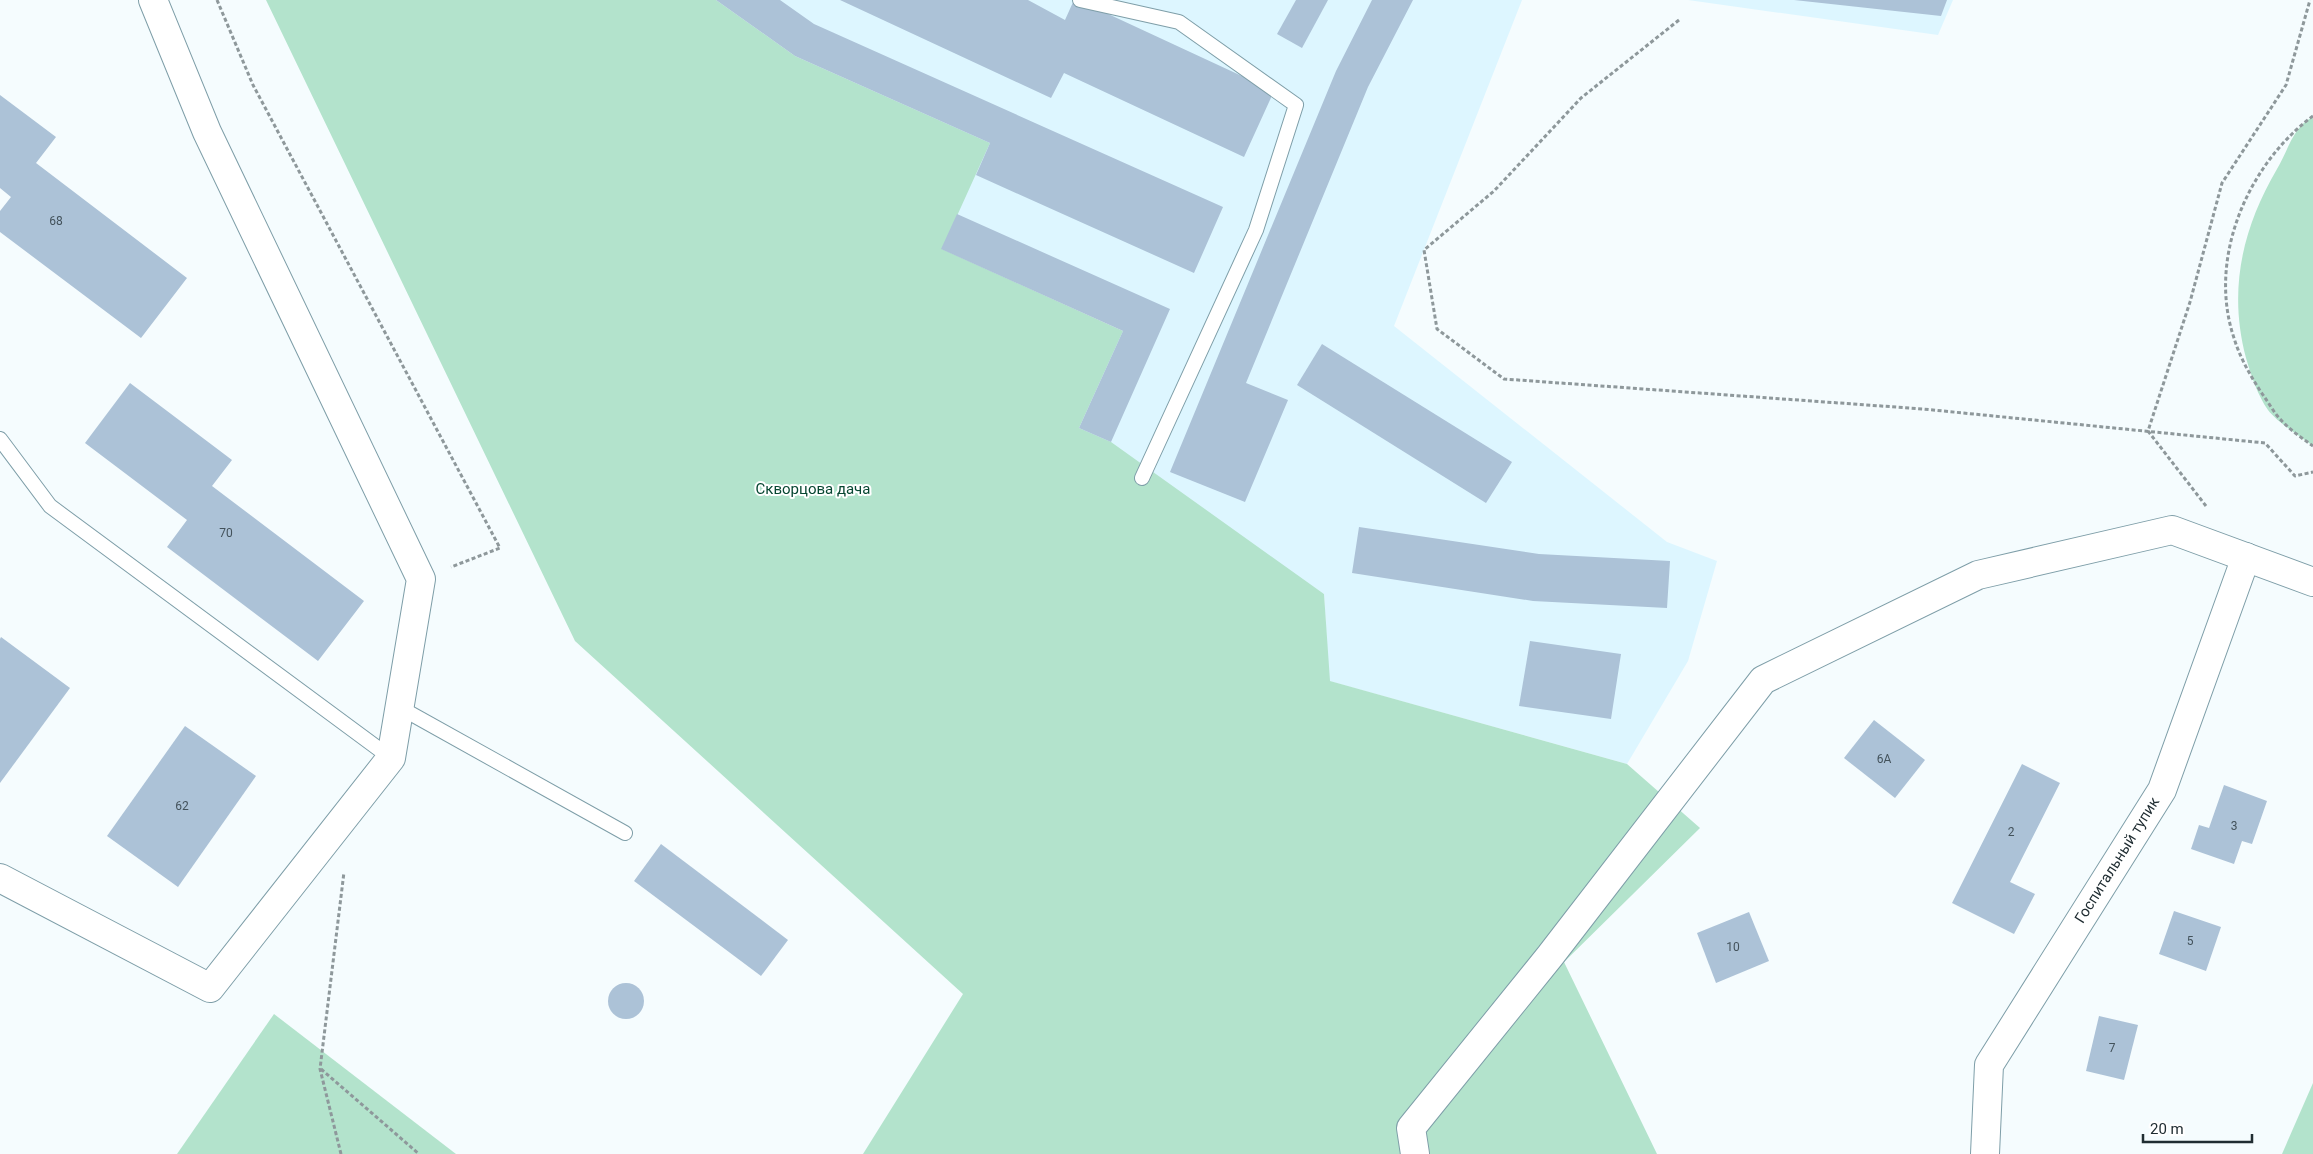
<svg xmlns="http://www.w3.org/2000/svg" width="2313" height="1154" font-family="Roboto,sans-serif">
  <rect width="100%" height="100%" fill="#f5fcfe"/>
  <g fill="#ddf6ff">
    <path d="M 716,0 L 1522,0 L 1394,326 L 1667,542 L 1717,561 L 1688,661 L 1627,764 L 1329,681 L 1324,594 L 1079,428 L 1123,330 L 941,249 L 989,143 L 795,56 Z"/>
    <path d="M 1688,0 L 1953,0 L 1938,35 Z"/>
  </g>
  <g fill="#b3e3cc">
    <path d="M 266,0 L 716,0 L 795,56 L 990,143 L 942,249 L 1123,331 L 1079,428 L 1111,442 L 1324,594 L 1330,681 L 1627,764 L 1700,828 L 1564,962 L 1657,1154 L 863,1154 L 963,994 L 575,641 Z"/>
    <path d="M 2313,117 L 2313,446 C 2301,437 2277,422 2268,410 C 2258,396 2251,375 2246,358 C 2228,290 2242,229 2277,169 C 2288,151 2293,126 2313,117 Z"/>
    <path d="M 274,1014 L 456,1154 L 177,1154 Z"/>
    <path d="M 2313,1083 L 2313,1154 L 2282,1154 Z"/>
  </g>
  <g fill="#acc2d7">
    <path d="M 716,0 L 780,0 L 814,24 L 1223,207 L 1194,273 L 976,175 L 990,143 L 795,56 Z"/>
    <path d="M 840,0 L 1028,0 L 1065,20 L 1074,0 L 1078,0 L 1274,91 L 1244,157 L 1064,73 L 1051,98 Z"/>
    <path d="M 1296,0 L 1328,0 L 1302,48 L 1277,34 Z"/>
    <path d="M 1372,0 L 1413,0 L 1368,87 L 1246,383 L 1288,400 L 1245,502 L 1170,472 L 1336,71 Z"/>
    <path d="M 1794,0 L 1947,0 L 1941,16 Z"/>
    <path d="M 0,95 L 56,137 L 36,163 L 187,278 L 141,338 L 0,232 L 0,211 L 11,197 L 0,188 Z"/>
    <path d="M 957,214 L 1170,309 L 1111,442 L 1079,428 L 1123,331 L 941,249 Z"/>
    <path d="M 1322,344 L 1512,462 L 1486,503 L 1297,385 Z"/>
    <path d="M 130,383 L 232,460 L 212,486 L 364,601 L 318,661 L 167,547 L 187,520 L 85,443 Z"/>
    <path d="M 1359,527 L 1539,554 L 1670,561 L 1667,608 L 1533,601 L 1352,573 Z"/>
    <path d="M 1,637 L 70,688 L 0,783 L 0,639 Z"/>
    <path d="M 1530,641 L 1621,654 L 1611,719 L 1519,706 Z"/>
    <path d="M 1874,720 L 1925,760 L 1895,798 L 1844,758 Z"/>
    <path d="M 185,726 L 256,776 L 178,887 L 107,836 Z"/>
    <path d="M 2022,764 L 2060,783 L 2010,882 L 2035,894 L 2014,934 L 1952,903 Z"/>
    <path d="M 2224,785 L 2267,801 L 2252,844 L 2242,841 L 2234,864 L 2191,849 L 2199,825 L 2209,828 Z"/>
    <path d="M 661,844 L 788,940 L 761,976 L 634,881 Z"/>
    <path d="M 2174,911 L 2221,927 L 2206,971 L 2159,954 Z"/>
    <path d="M 1749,912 L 1769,961 L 1716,983 L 1697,933 Z"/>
    <circle cx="626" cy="1001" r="18"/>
    <path d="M 2099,1016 L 2138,1025 L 2124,1080 L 2086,1071 Z"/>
  </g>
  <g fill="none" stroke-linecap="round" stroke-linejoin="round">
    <defs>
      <g id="lane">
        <path d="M 1080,0 L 1179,22 L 1296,105 L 1256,230 L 1142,478"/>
        <path d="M 0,439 L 50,506 L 391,758"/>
        <path d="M 399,707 L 625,833"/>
      </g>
      <g id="street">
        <path d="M 0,878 L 210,988 L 391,758 L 421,579 L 207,132 L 153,0"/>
        <path d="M 1415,1154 L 1411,1128 L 1550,956 L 1763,680 L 1978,575 L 2172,530 L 2313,582"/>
        <path d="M 1985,1154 L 1989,1065 L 2162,790 L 2246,557"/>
      </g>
    </defs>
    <use href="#lane" stroke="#7e9ea8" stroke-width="16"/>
    <use href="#street" stroke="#7e9ea8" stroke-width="30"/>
    <g stroke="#8e989b" stroke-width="3" stroke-dasharray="4 2.5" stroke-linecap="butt">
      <path d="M 217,0 L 253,85 L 500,548 L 451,567"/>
      <path d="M 1679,20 L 1581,98 L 1494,191 L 1424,250 L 1437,329 L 1504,379 L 1923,409 L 2265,443 L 2295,476 L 2313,472"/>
      <path d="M 2313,116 C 2248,164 2207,258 2234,338 C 2240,358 2251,377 2263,395 C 2269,403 2274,413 2281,420 C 2290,430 2302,438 2313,446"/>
      <path d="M 2206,506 L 2148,431 L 2190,302 L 2222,183 L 2286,85 L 2310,0"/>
      <path d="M 321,1069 L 419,1154"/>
      <path d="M 341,1154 L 320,1069 L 344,872"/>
    </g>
    <use href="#lane" stroke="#fff" stroke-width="14"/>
    <use href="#street" stroke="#fff" stroke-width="28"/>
  </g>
  <g text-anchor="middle" stroke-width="4" stroke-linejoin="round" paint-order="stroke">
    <g font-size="12" fill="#43525b">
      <text x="56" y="225">68</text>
      <text x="226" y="537">70</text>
      <text x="1884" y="763">6А</text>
      <text x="182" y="810">62</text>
      <text x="2234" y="830">3</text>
      <text x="2011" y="836">2</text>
      <text x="2190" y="945">5</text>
      <text x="1733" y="951">10</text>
      <text x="2112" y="1052">7</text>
    </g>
    <g font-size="15" fill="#064631" stroke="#fff">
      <text x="813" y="494">Скворцова дача</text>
    </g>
    <g font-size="15" fill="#202d32" stroke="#fff">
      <text transform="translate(2117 860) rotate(-58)" y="5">Госпитальный тупик</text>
    </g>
  </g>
  <path d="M2143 1134v8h109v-8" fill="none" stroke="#202d32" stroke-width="2.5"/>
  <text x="2150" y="1134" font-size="15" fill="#202d32" stroke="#ffffff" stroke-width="4" paint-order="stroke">20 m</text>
</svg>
